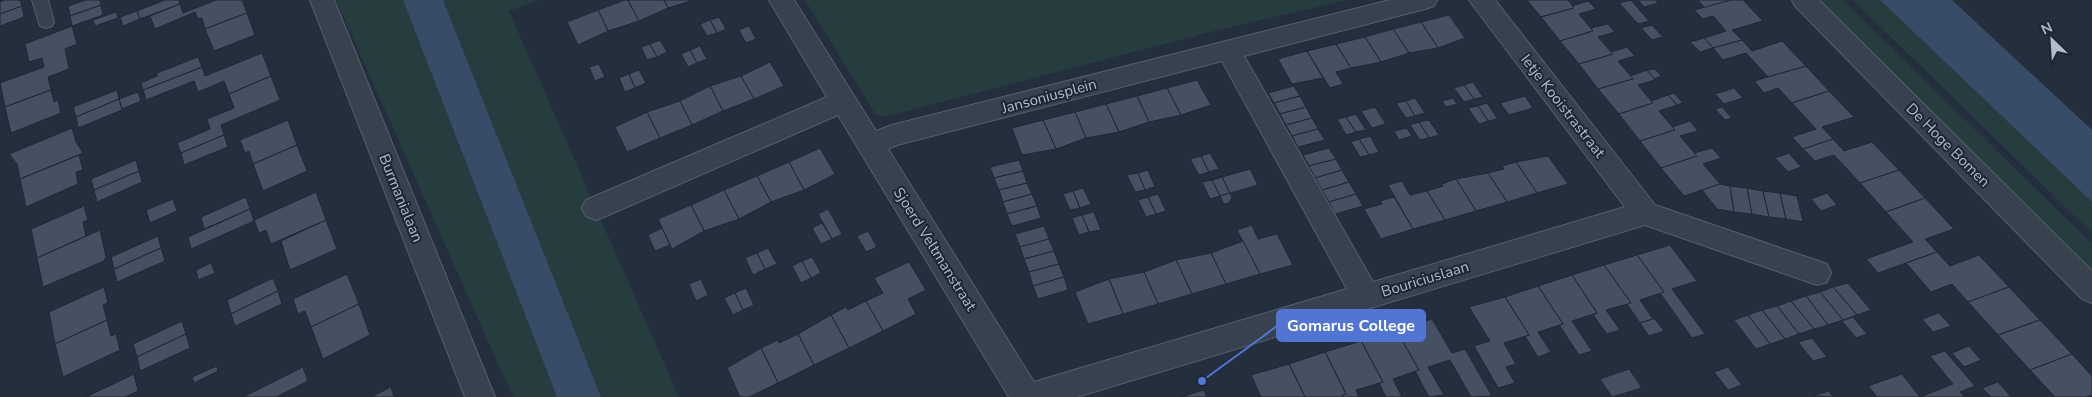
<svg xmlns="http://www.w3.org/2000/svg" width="2092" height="397" font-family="'Nunito Sans',sans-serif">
  <rect width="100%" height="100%" fill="#242f3e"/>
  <g fill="#263c3f">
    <path d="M 336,0 L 403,0 L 557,397 L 513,397 Z"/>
    <path d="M 443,0 L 538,0 L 509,11 L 679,397 L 601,397 Z"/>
    <path d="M 805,0 L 1347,0 L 1214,31 L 888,116 L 876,115 Z"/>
    <path d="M 1817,0 L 1843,0 L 2092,244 L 2092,276 Z"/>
    <path d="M 1853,0 L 1880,0 L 2092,202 L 2092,233 Z"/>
  </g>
  <g fill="#394c67">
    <path d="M 403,0 L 443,0 L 601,397 L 557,397 Z"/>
    <path d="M 1880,0 L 1952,0 L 2092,130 L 2092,202 Z"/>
  </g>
  <g fill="#455162" stroke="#1f2835">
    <path d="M 5,0 L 20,0 L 22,6 L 0,14 L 0,2 Z"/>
    <path d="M 86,0 L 100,0 L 101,5 L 70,16 L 68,6 Z"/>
    <path d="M 165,0 L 179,0 L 180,4 L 140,19 L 137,11 Z"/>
    <path d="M 216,0 L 242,0 L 247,13 L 205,29 L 202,18 L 198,19 L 195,12 L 155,29 L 150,16 L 140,20 L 180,4 L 183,13 Z"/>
    <path d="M 625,0 L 628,0 L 639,21 L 608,31 L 598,10 Z"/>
    <path d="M 628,0 L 664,0 L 668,8 L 639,21 Z"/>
    <path d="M 664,0 L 694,0 L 668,8 Z"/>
    <path d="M 1527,0 L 1568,0 L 1574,8 L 1541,17 Z"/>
    <path d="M 1631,0 L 1649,21 L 1638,24 L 1619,3 Z"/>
    <path d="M 1638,0 L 1656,0 L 1658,3 L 1644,7 Z"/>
    <path d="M 1698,0 L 1731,0 L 1705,8 Z"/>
    <path d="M 1731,0 L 1743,0 L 1763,21 L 1732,30 L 1742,40 L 1713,48 L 1704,38 L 1726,31 L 1713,16 L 1703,19 L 1694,10 Z"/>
    <path d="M 1588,1 L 1596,9 L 1579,14 L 1593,31 L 1560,41 L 1541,17 L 1574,8 L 1572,6 Z"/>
    <path d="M 101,5 L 103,15 L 72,26 L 70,16 Z"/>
    <path d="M 22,6 L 24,17 L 0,26 L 0,14 Z"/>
    <path d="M 598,10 L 608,31 L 578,45 L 567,22 Z"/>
    <path d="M 137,11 L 140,19 L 123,26 L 120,17 Z"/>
    <path d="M 116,12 L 118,18 L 95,26 L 93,20 Z"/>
    <path d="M 247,13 L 255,35 L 214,51 L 205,29 Z"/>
    <path d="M 1449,15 L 1465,38 L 1438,48 L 1421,22 Z"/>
    <path d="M 719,17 L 726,29 L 717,33 L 710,20 Z"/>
    <path d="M 710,20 L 717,33 L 707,36 L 700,24 Z"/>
    <path d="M 1421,22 L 1438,48 L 1409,53 L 1393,29 Z"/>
    <path d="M 1608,24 L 1615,32 L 1598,37 L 1613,54 L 1579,64 L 1560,41 L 1593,31 L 1591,28 Z"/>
    <path d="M 1652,25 L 1663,37 L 1652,40 L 1641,28 Z"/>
    <path d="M 72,26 L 77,44 L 65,49 L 69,69 L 48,77 L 51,90 L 5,107 L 0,83 L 44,67 L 42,58 L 29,62 L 25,44 Z"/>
    <path d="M 749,26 L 756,39 L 746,43 L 739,30 Z"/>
    <path d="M 1393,29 L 1409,53 L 1381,62 L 1365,37 Z"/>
    <path d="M 1365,37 L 1381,62 L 1351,68 L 1336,44 Z"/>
    <path d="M 1704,38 L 1713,48 L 1700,52 L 1690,42 Z"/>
    <path d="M 660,40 L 667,52 L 657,57 L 650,44 Z"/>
    <path d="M 1742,40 L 1752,51 L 1782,41 L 1806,66 L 1768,77 L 1746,53 L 1723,60 L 1713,48 Z"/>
    <path d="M 650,44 L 657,57 L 647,60 L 641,47 Z"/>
    <path d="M 1336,44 L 1351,68 L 1336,72 L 1343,84 L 1330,88 L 1307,51 Z"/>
    <path d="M 700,46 L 707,59 L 697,63 L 690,50 Z"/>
    <path d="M 1627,47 L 1635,56 L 1618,61 L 1633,79 L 1598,89 L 1579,64 L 1613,54 L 1611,52 Z"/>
    <path d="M 690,50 L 697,63 L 688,67 L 681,54 Z"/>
    <path d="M 1307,51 L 1323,78 L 1292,84 L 1278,59 Z"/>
    <path d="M 262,53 L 271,76 L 229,94 L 224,81 L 198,92 L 194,81 L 146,100 L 143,90 L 202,67 L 205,76 Z"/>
    <path d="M 198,57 L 202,67 L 143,90 L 141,83 L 157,76 L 157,73 Z"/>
    <path d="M 770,62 L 784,86 L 754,99 L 741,76 Z"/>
    <path d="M 599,64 L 605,77 L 595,81 L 589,67 Z"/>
    <path d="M 1806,66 L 1829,91 L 1792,103 L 1778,88 L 1764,93 L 1754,81 Z"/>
    <path d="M 1655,69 L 1661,76 L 1654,79 L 1647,70 Z"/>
    <path d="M 639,70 L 646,83 L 635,88 L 629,74 Z"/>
    <path d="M 1647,70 L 1655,80 L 1638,85 L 1653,103 L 1619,114 L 1598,89 L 1633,79 L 1630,76 Z"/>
    <path d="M 629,74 L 635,88 L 625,92 L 619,78 Z"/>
    <path d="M 271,76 L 280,100 L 221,125 L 224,135 L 181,153 L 177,143 L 210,129 L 207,119 L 234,108 L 229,94 Z"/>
    <path d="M 741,76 L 754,99 L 723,111 L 710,86 Z"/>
    <path d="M 1197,80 L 1211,105 L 1181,115 L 1167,88 Z"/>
    <path d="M 1473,82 L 1483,97 L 1474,99 L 1464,85 Z"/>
    <path d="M 1464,85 L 1474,99 L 1464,102 L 1454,88 Z"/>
    <path d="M 710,86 L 723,111 L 692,125 L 680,101 Z"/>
    <path d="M 1294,86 L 1300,96 L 1274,103 L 1268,93 Z"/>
    <path d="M 1167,88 L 1181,115 L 1149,122 L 1137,96 Z"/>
    <path d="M 1734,88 L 1743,98 L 1724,104 L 1715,94 Z"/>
    <path d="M 51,90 L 54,102 L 58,100 L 61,113 L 11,133 L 5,107 Z"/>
    <path d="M 117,90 L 119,99 L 76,117 L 73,107 Z"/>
    <path d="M 1829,91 L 1854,117 L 1822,127 L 1833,139 L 1803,149 L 1792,137 L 1816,129 L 1792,103 Z"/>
    <path d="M 138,92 L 141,101 L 122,109 L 119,99 Z"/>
    <path d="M 1674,93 L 1683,103 L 1677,105 L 1668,95 Z"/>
    <path d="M 1668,95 L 1677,105 L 1659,111 L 1675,130 L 1640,141 L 1619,114 L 1653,103 L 1651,101 Z"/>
    <path d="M 1137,96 L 1149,122 L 1119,132 L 1106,104 Z"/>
    <path d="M 1300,96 L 1306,107 L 1280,114 L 1274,103 Z"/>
    <path d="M 1525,96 L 1533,108 L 1509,115 L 1500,103 Z"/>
    <path d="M 1415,98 L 1425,113 L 1415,116 L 1406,101 Z"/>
    <path d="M 1453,98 L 1457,104 L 1446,107 L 1442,101 Z"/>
    <path d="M 119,99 L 122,110 L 78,128 L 76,117 Z"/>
    <path d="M 680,101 L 692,125 L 660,138 L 647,112 Z"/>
    <path d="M 1406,101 L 1415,116 L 1406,118 L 1396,103 Z"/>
    <path d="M 1487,103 L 1498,119 L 1488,121 L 1478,106 Z"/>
    <path d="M 1106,104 L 1119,132 L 1086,138 L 1075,112 Z"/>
    <path d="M 1478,106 L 1488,121 L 1479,124 L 1468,108 Z"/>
    <path d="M 1306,107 L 1312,118 L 1286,125 L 1280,114 Z"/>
    <path d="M 1375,107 L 1386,124 L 1372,128 L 1361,111 Z"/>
    <path d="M 1722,107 L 1732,118 L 1725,120 L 1715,109 Z"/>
    <path d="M 647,112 L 660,138 L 627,152 L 615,127 Z"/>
    <path d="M 1075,112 L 1086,138 L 1056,149 L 1043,120 Z"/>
    <path d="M 1356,114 L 1366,130 L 1356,132 L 1346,117 Z"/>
    <path d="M 1346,117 L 1356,132 L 1346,135 L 1337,119 Z"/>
    <path d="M 1312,118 L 1318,129 L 1292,136 L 1286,125 Z"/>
    <path d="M 288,120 L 297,145 L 253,164 L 249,151 L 245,153 L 240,140 Z"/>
    <path d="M 1043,120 L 1056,149 L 1022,155 L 1012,128 Z"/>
    <path d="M 1429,120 L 1439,135 L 1429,138 L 1419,122 Z"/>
    <path d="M 1690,121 L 1698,131 L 1680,136 L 1697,156 L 1661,168 L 1640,141 L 1675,130 L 1672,127 Z"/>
    <path d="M 1419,122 L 1429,138 L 1420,140 L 1410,125 Z"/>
    <path d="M 72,128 L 76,142 L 83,153 L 20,179 L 17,164 L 9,154 Z"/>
    <path d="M 1407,128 L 1412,136 L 1399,140 L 1394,131 Z"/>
    <path d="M 1318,129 L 1325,140 L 1298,147 L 1292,136 Z"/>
    <path d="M 224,135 L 228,147 L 184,165 L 181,153 Z"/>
    <path d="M 1370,136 L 1379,152 L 1369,155 L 1359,139 Z"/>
    <path d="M 1359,139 L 1369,155 L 1360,157 L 1351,142 Z"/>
    <path d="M 1833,139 L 1844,151 L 1872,142 L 1899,170 L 1860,183 L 1834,155 L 1815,161 L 1803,149 Z"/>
    <path d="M 297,145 L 307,171 L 263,191 L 253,164 Z"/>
    <path d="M 820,148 L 835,174 L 804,190 L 789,162 Z"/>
    <path d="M 1329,148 L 1336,159 L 1309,166 L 1303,155 Z"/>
    <path d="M 1712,148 L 1721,158 L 1703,164 L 1720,184 L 1684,196 L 1661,168 L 1697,156 L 1694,153 Z"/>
    <path d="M 1210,153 L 1219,169 L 1209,172 L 1201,156 Z"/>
    <path d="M 1789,153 L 1801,167 L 1788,172 L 1775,158 Z"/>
    <path d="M 79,155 L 83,170 L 76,172 L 78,184 L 26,207 L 20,179 Z"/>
    <path d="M 1201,156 L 1209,172 L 1199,175 L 1190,159 Z"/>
    <path d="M 1548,156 L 1568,184 L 1537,193 L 1516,162 Z"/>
    <path d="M 1336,159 L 1342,170 L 1315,178 L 1309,166 Z"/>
    <path d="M 136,160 L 139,171 L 94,190 L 91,179 Z"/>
    <path d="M 1019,160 L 1023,171 L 994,178 L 990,167 Z"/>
    <path d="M 789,162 L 804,190 L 771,202 L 757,176 Z"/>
    <path d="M 1516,162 L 1537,193 L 1507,202 L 1488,173 L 1504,169 L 1502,166 Z"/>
    <path d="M 1250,169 L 1258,185 L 1230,193 L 1222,177 Z"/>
    <path d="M 1148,170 L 1155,187 L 1145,190 L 1138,173 Z"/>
    <path d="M 1342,170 L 1349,182 L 1322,190 L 1315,178 Z"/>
    <path d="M 1899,170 L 1925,198 L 1886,212 L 1860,183 Z"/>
    <path d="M 139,171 L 142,182 L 97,202 L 94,190 Z"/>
    <path d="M 1023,171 L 1027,183 L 999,190 L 994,178 Z"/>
    <path d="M 1138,173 L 1145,190 L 1135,192 L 1127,175 Z"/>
    <path d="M 1488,173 L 1507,202 L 1476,211 L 1456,179 Z"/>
    <path d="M 757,176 L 771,202 L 739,219 L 724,190 Z"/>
    <path d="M 1222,177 L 1230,193 L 1220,196 L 1212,180 Z"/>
    <path d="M 1456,179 L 1476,211 L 1445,220 L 1427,191 L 1443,186 L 1442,184 Z"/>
    <path d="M 1212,180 L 1220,196 L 1210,199 L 1202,182 Z"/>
    <path d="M 1402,181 L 1410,195 L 1427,191 L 1445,220 L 1413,229 L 1388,185 Z"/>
    <path d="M 1349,182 L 1356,194 L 1329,202 L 1322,190 Z"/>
    <path d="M 1027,183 L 1032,194 L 1003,202 L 999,190 Z"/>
    <path d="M 1720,184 L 1730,186 L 1734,212 L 1717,209 L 1702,190 Z"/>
    <path d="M 1730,186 L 1747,188 L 1752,214 L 1734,212 Z"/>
    <path d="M 1083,188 L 1091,204 L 1080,208 L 1073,191 Z"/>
    <path d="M 1747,188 L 1763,191 L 1769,217 L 1752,214 Z"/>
    <path d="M 724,190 L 739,219 L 704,231 L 691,205 Z"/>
    <path d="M 1073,191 L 1080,208 L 1070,210 L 1063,194 Z"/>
    <path d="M 1763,191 L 1780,193 L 1786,219 L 1769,217 Z"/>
    <path d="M 316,192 L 326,220 L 271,244 L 266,230 L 259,233 L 254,220 Z"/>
    <path d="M 1230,193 L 1232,197 L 1229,203 L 1224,204 L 1220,196 Z"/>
    <path d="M 1780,193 L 1797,196 L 1803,222 L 1786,219 Z"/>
    <path d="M 1827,193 L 1837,205 L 1821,211 L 1811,199 Z"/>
    <path d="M 1032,194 L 1037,206 L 1007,214 L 1003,202 Z"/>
    <path d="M 1158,194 L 1166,211 L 1156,214 L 1148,197 Z"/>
    <path d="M 1356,194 L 1363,206 L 1335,214 L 1329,202 Z"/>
    <path d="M 246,197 L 250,209 L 204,229 L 201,217 Z"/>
    <path d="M 1148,197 L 1156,214 L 1146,217 L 1138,200 Z"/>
    <path d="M 1394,197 L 1413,229 L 1381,239 L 1364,209 L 1382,204 L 1380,201 Z"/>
    <path d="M 1925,198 L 1954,229 L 1925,239 L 1937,252 L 1878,273 L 1866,259 L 1913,242 L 1886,212 Z"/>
    <path d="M 173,199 L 177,211 L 150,223 L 146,210 Z"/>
    <path d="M 691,205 L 704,231 L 672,249 L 658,219 Z"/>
    <path d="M 84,206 L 88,220 L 83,222 L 86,236 L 37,258 L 31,229 Z"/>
    <path d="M 1037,206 L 1041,218 L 1012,226 L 1007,214 Z"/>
    <path d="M 250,209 L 254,221 L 191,249 L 188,237 Z"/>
    <path d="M 828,209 L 842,234 L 832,239 L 818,214 Z"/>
    <path d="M 1094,212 L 1101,230 L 1089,232 L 1082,215 Z"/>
    <path d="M 1082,215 L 1089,232 L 1079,235 L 1072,218 Z"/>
    <path d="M 326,220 L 337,249 L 290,270 L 281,241 Z"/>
    <path d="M 822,223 L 832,239 L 821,244 L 812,228 Z"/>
    <path d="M 1252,225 L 1258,239 L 1277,234 L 1293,265 L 1260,274 L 1237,230 Z"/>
    <path d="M 1044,226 L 1049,239 L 1020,247 L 1015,234 Z"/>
    <path d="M 662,228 L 670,245 L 655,251 L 648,235 Z"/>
    <path d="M 100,230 L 106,257 L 104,261 L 43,287 L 37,258 Z"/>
    <path d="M 868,231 L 877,247 L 866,252 L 857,236 Z"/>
    <path d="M 158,236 L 161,248 L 114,269 L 111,257 Z"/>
    <path d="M 1049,239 L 1054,251 L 1024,259 L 1020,247 Z"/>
    <path d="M 1243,241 L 1260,274 L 1226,284 L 1211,253 Z"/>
    <path d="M 1670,245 L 1697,281 L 1672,289 L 1705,334 L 1692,338 L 1660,293 L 1664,292 L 1637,255 Z"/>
    <path d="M 161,248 L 165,261 L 117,282 L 114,269 Z"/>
    <path d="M 768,248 L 777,264 L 765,269 L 757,253 Z"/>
    <path d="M 1054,251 L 1059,264 L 1029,272 L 1024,259 Z"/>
    <path d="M 1937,252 L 1950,266 L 1979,255 L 2009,287 L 1968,302 L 1952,284 L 1931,292 L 1906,263 Z"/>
    <path d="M 757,253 L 765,269 L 753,275 L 745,258 Z"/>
    <path d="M 1211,253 L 1226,284 L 1192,294 L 1176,260 Z"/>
    <path d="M 1637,255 L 1664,292 L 1640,300 L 1653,319 L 1640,323 L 1627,304 L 1631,303 L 1604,265 Z"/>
    <path d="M 812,257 L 821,273 L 811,278 L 802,261 Z"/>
    <path d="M 1176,260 L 1192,294 L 1158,304 L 1144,272 Z"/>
    <path d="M 802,261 L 811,278 L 801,283 L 792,266 Z"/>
    <path d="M 909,262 L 926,290 L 908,299 L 916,314 L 883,331 L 866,301 L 883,293 L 874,278 Z"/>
    <path d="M 211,263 L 215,273 L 198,280 L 196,270 Z"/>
    <path d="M 1059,264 L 1064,277 L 1033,286 L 1029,272 Z"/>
    <path d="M 1604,265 L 1631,303 L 1606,310 L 1620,330 L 1607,334 L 1593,315 L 1597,313 L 1572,275 Z"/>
    <path d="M 1144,272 L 1158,304 L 1123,314 L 1109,279 Z"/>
    <path d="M 347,274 L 359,304 L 311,327 L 305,311 L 298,314 L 293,299 Z"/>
    <path d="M 1572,275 L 1597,313 L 1572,321 L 1592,351 L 1579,355 L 1559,325 L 1563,324 L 1538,286 Z"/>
    <path d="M 1064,277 L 1068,290 L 1038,299 L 1033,286 Z"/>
    <path d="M 273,278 L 278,291 L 231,314 L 227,300 Z"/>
    <path d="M 701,279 L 708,295 L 696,301 L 689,284 Z"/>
    <path d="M 1109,279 L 1123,314 L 1088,324 L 1075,292 Z"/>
    <path d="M 1848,283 L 1871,310 L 1857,315 L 1833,287 Z"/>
    <path d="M 1538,286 L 1563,324 L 1538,332 L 1551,352 L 1538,357 L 1525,336 L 1529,335 L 1505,297 Z"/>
    <path d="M 104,287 L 108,303 L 103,305 L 107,320 L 55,344 L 49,312 Z"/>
    <path d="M 1833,287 L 1857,315 L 1843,320 L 1820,292 Z"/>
    <path d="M 2009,287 L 2040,320 L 1998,335 L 1968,302 Z"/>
    <path d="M 746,288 L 754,305 L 743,310 L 735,293 Z"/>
    <path d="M 278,291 L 282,304 L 235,326 L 231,314 Z"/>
    <path d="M 1820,292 L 1843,320 L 1828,325 L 1806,296 Z"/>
    <path d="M 735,293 L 743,310 L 733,315 L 724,298 Z"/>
    <path d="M 1806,296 L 1828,325 L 1814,329 L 1791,301 Z"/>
    <path d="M 1505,297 L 1529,335 L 1504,343 L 1516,364 L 1506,367 L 1515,383 L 1498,388 L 1474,346 L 1490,341 L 1469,307 Z"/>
    <path d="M 866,301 L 883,331 L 849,348 L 831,315 L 846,307 L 848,310 Z"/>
    <path d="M 1791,301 L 1814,329 L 1799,334 L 1777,306 Z"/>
    <path d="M 359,304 L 370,335 L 323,359 L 311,327 Z"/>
    <path d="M 1777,306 L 1799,334 L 1785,339 L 1762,310 Z"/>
    <path d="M 1762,310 L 1785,339 L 1770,344 L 1748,315 Z"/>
    <path d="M 1939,313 L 1951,326 L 1933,332 L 1922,319 Z"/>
    <path d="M 831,315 L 849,348 L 814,365 L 798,334 Z"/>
    <path d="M 1748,315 L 1770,344 L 1756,349 L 1734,320 Z"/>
    <path d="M 1853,317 L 1867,334 L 1856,338 L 1842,321 Z"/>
    <path d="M 1432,319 L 1452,353 L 1465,349 L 1492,396 L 1471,397 L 1450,360 L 1428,367 L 1444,395 L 1429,397 L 1415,371 L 1419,370 L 1396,330 Z"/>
    <path d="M 1653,319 L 1655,319 L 1664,331 L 1649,336 L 1640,323 Z"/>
    <path d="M 107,320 L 111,336 L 116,334 L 120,350 L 63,377 L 55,344 Z"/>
    <path d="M 2040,320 L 2072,354 L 2030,370 L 1998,335 Z"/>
    <path d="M 182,321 L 186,334 L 137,357 L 133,344 Z"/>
    <path d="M 1396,330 L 1419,370 L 1393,379 L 1402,397 L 1386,397 L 1379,383 L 1383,382 L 1361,341 Z"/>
    <path d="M 186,334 L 190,348 L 140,371 L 137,357 Z"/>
    <path d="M 798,334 L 814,365 L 778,383 L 761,348 L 778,340 L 779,343 Z"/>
    <path d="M 1812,338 L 1827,357 L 1813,361 L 1798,342 Z"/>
    <path d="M 1361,341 L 1383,382 L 1356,390 L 1359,397 L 1343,397 L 1342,395 L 1346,394 L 1325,352 Z"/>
    <path d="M 1969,346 L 1981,360 L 1964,367 L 1952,353 Z"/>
    <path d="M 761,348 L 778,383 L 749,397 L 740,397 L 727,368 Z"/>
    <path d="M 1945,351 L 1975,386 L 1960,392 L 1965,397 L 1920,397 L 1953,384 L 1930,356 Z"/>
    <path d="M 1325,352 L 1346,394 L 1342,395 L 1343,397 L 1305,397 L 1289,364 Z"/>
    <path d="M 2072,354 L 2092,376 L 2092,395 L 2087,397 L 2055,397 L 2030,370 Z"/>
    <path d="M 1289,364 L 1305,397 L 1261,397 L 1251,375 Z"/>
    <path d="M 217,366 L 218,371 L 194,383 L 192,377 Z"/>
    <path d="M 303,367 L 308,381 L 276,397 L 243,397 Z"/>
    <path d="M 1728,367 L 1742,385 L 1728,390 L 1714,372 Z"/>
    <path d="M 1629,369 L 1642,388 L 1612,397 L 1600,379 Z"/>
    <path d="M 134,374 L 138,391 L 125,397 L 86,397 Z"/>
    <path d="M 1902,374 L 1920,397 L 1877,397 L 1868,386 Z"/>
    <path d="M 1998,382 L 2011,397 L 1991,397 L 1982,388 Z"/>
    <path d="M 391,387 L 394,397 L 371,397 Z"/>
    <path d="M 1204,390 L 1207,397 L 1181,397 Z"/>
    <path d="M 1829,391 L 1833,397 L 1812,396 Z"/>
  </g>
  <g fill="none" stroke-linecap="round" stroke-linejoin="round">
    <defs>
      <path id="lane" d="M 32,0 L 48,0 L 54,22 L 52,26 L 46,28 L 40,26 Z"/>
      <g id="street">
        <path d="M 310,0 L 334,0 L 495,397 L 465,397 Z"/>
        <path d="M 769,0 L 794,0 L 876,131 L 892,125 L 1390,0 L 1437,0 L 1434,6 L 1425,9 L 1244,56 L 1373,282 L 1625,207 L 1469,0 L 1495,0 L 1655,205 L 1827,264 L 1831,273 L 1827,282 L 1817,285 L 1645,225 L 1077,397 L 1009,397 L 838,115 L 606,216 L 596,220 L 586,216 L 582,208 L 586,200 L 827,97 ZM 1222,61 L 1347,289 L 1034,382 L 888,149 L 897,145 Z"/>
        <path d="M 1792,0 L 1819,0 L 2092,271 L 2092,303 L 2082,299 L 1795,6 Z"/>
      </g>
    </defs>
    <use href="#lane" stroke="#565f6c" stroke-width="2"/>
    <use href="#street" stroke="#565f6c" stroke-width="2"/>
    <use href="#lane" fill="#38414e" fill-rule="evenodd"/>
    <use href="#street" fill="#38414e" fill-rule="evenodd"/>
  </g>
  <g text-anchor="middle" stroke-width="4" stroke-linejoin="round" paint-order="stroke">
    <g font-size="15" fill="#b4bcc9" stroke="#1d2633">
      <text transform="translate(1049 96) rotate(-15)" y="5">Jansoniusplein</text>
      <text transform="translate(1563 106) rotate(52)" y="5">Ietje Kooistrastraat</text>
      <text transform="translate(1948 145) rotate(45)" y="5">De Hoge Bomen</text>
      <text transform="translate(401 198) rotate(68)" y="5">Burmanialaan</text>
      <text transform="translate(935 249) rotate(58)" y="5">Sjoerd Veltmanstraat</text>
      <text transform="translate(1425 279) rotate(-17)" y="5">Bouriciuslaan</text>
    </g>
  </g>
  <path fill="none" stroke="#5274d3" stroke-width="2" d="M1202 381L1277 326"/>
  <circle fill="#5274d3" stroke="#1d2633" stroke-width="2" cx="1202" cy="381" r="5"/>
  <rect fill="#5274d3" stroke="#5274d3" stroke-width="2" x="1277" y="310" width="148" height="31" rx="5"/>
  <g font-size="16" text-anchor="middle" font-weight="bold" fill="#fff">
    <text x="1351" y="331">Gomarus College</text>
  </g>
  <g transform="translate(2052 40) rotate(335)" stroke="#1d2633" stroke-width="4" paint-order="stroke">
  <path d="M0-4L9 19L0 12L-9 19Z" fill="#b4bcc9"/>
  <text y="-8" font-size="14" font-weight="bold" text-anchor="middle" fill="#b4bcc9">N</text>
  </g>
</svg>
